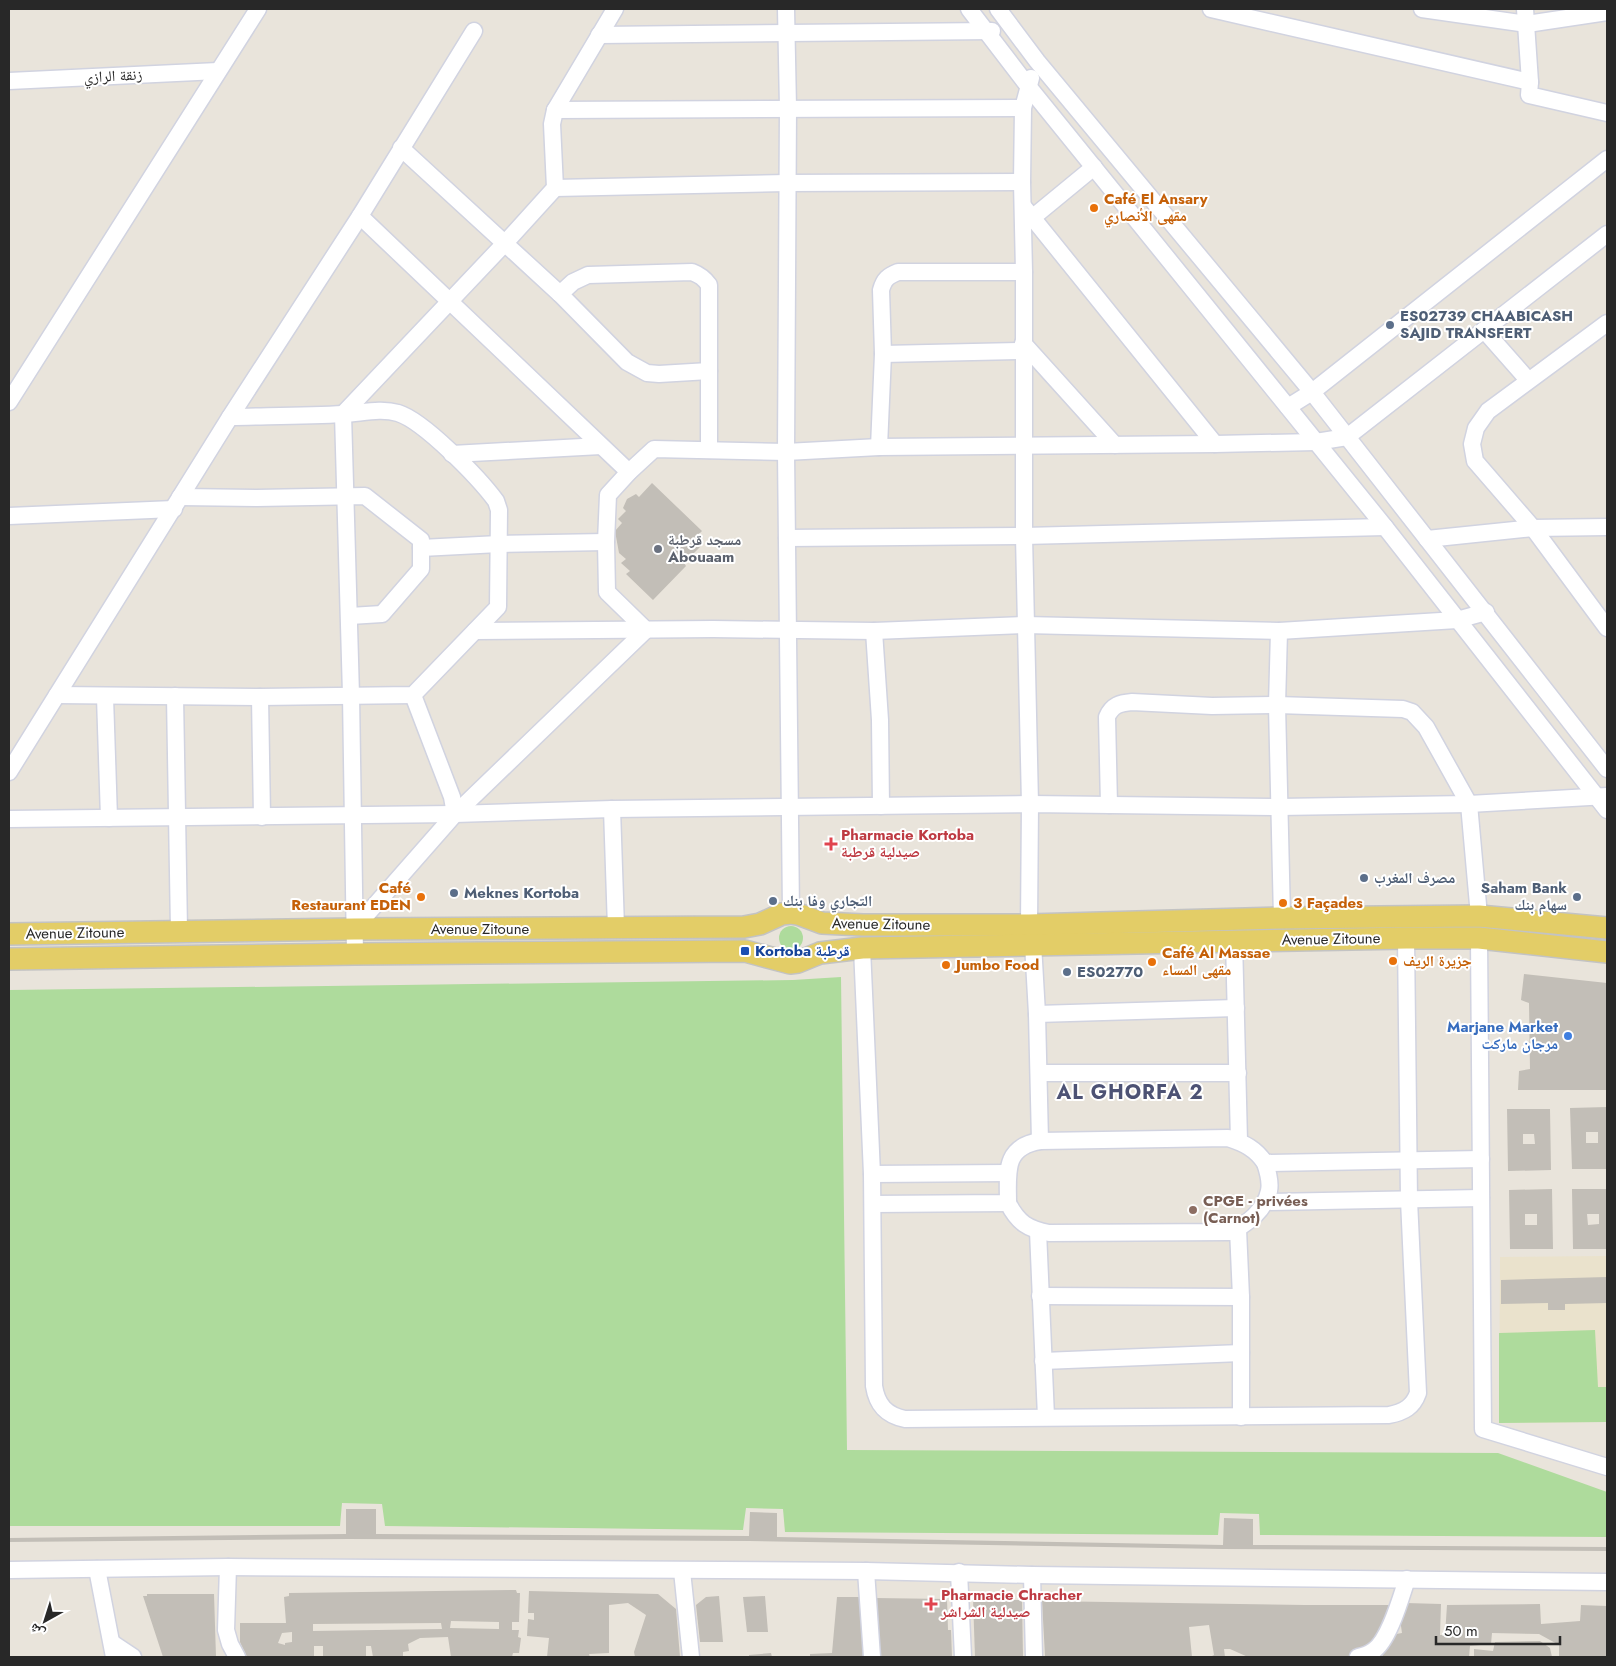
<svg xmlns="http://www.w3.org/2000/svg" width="1616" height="1666" font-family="Jost,'Noto Naskh Arabic',sans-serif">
  <rect width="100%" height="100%" fill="#e9e4db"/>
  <path fill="#eae2cc" d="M 1607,1256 L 1607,1422 L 1499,1423 L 1500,1257 Z"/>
  <g fill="#aedb9c">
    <circle cx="791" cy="938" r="12"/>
    <path d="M 841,977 L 847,1450 L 1498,1453 L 1607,1492 L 1607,1537 L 1260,1535 L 1259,1514 L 1220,1513 L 1218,1535 L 785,1532 L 783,1509 L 746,1508 L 743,1530 L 385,1526 L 382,1504 L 342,1503 L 340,1526 L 9,1526 L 9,990 L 793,980 Z"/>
    <path d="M 1595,1330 L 1598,1387 L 1607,1387 L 1607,1422 L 1499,1423 L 1499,1333 Z"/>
  </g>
  <g fill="#c2beb7" fill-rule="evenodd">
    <path d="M 652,483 L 702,531 L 694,539 L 701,546 L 684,563 L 686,566 L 653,600 L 626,574 L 630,571 L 621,563 L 626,559 L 619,553 L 615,531 L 622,523 L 618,519 L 626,511 L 623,508 L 627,499 L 636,494 L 639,497 Z"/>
    <path d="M 1524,974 L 1607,983 L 1607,1090 L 1518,1090 L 1519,1071 L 1530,1069 L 1529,1003 L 1521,1000 Z"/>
    <path d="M 1607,1107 L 1607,1169 L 1572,1169 L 1570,1108 ZM 1586,1132 L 1598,1132 L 1598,1143 L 1586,1143 Z"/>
    <path d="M 1507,1109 L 1550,1109 L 1551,1170 L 1508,1171 ZM 1523,1134 L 1534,1134 L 1535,1144 L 1523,1144 Z"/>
    <path d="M 1552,1189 L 1553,1249 L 1510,1249 L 1509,1190 ZM 1525,1214 L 1537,1214 L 1537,1225 L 1525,1225 Z"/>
    <path d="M 1572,1189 L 1607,1189 L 1607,1249 L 1573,1249 ZM 1587,1214 L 1599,1214 L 1599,1224 L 1588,1225 Z"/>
    <path d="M 1607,1277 L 1607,1303 L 1565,1304 L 1565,1310 L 1548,1310 L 1548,1303 L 1501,1304 L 1501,1280 Z"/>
    <path d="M 346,1509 L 376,1509 L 376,1534 L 749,1536 L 750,1512 L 777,1513 L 777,1537 L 1223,1545 L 1224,1518 L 1253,1519 L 1253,1545 L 1607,1547 L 1607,1551 L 1223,1549 L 749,1541 L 348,1539 L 9,1542 L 9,1538 L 346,1534 Z"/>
    <path d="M 516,1590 L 517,1593 L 520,1593 L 519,1622 L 512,1622 L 512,1630 L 519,1630 L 518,1637 L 521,1638 L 519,1653 L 513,1653 L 512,1657 L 451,1657 L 448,1637 L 420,1638 L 408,1644 L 409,1651 L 403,1652 L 403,1657 L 373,1657 L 371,1646 L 366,1646 L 366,1657 L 323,1657 L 323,1646 L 314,1646 L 314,1657 L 247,1657 L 240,1642 L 240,1623 L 286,1623 L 284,1597 L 289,1596 L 289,1593 ZM 451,1621 L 499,1622 L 499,1629 L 450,1628 ZM 441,1623 L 442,1629 L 313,1631 L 313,1624 ZM 292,1632 L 292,1642 L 285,1643 L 285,1645 L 278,1643 L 282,1633 Z"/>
    <path d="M 529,1591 L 658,1594 L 676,1609 L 680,1657 L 635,1657 L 634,1652 L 646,1615 L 628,1603 L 609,1605 L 609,1653 L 589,1654 L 590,1657 L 547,1657 L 549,1638 L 527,1636 L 528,1619 L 534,1620 L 534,1613 L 528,1613 Z"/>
    <path d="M 147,1594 L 214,1594 L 216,1657 L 163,1657 L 143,1596 L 147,1596 Z"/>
    <path d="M 719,1596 L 723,1642 L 700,1642 L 696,1605 L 706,1597 Z"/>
    <path d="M 765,1596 L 768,1632 L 747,1632 L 743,1597 Z"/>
    <path d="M 837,1597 L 860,1597 L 863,1657 L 810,1657 L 810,1654 L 832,1653 Z"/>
    <path d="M 875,1598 L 947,1599 L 948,1630 L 951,1630 L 952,1657 L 878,1657 Z"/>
    <path d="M 973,1599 L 1022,1600 L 1023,1657 L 975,1657 Z"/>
    <path d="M 1042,1601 L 1305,1605 L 1390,1605 L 1377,1638 L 1364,1653 L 1345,1657 L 1248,1657 L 1230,1649 L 1224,1649 L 1225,1657 L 1210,1657 L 1214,1655 L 1209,1625 L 1189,1627 L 1192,1657 L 1045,1656 Z"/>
    <path d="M 1406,1603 L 1441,1604 L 1440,1635 L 1445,1635 L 1447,1605 L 1540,1604 L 1541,1624 L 1580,1621 L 1581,1605 L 1607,1606 L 1607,1657 L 1559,1657 L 1559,1645 L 1539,1634 L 1492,1633 L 1491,1644 L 1470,1646 L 1469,1657 L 1382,1657 L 1391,1635 L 1402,1633 L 1400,1619 Z"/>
    <path d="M 1540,1641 L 1550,1648 L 1552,1657 L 1474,1657 L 1474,1649 L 1493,1651 L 1495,1642 Z"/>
    <path d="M 771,1653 L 772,1657 L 749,1657 L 749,1655 Z"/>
  </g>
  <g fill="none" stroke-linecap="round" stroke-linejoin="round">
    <defs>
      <g id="minor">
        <path d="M 786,9 L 788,108 L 786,452 L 791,913"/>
        <path d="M 969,9 L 1028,86 L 1385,527 L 1607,810"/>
        <path d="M 998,9 L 1037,61 L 1312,392 L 1607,769"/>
        <path d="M 1211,9 L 1530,82"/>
        <path d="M 1422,9 L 1527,24 L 1607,12"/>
        <path d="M 1525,9 L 1530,82 L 1529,95 L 1607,113"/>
        <path d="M 599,35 L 992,31"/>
        <path d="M 9,81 L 218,71"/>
        <path d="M 555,110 L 1023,108"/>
        <path d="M 401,148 L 560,294 L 627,362 L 647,373 L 659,374 L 709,371"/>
        <path d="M 555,188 L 787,183 L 1022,182"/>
        <path d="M 1023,206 L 1215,444"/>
        <path d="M 360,216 L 629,472"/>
        <path d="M 1032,218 L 1094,167"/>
        <path d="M 560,294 L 573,282 L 588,275 L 692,272 C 700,275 704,278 709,285 L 709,450"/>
        <path d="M 1607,323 L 1488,411 L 1476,428 L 1472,444 L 1475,461 L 1533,528 L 1607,628"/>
        <path d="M 1484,330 L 1528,380"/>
        <path d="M 1023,343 L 1115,445"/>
        <path d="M 883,354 L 1023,351"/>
        <path d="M 9,402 L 258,9"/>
        <path d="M 1288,407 L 1312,392 L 1607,159"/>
        <path d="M 879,447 L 883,354 L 881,290 C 884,279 888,276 898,272 L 1024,272"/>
        <path d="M 452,454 L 601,446"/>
        <path d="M 180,497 L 257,498 L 365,496 L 421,540 L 421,569 L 382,614 L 350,616"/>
        <path d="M 9,516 L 174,509"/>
        <path d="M 787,538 L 1024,536 L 1385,527"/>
        <path d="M 1427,539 L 1533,528 L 1607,527"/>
        <path d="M 421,548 L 499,544 L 606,542"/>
        <path d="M 646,630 L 607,592 L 606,542 L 608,495 L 629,472 L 654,449 L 786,452 L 879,447 L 1215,444 L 1316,442 L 1347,437 L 1607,234"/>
        <path d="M 475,631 L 713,629 L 874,631 L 1025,625 L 1279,631 L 1457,620 L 1486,612"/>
        <path d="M 874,631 L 880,720 L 881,806"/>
        <path d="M 1279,631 L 1277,705 L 1282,918"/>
        <path d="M 57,695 L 260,697 L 413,695 L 498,607 L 499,510 L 496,501 C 479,478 424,421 398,413 C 381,408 362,413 344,414 C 306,416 268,416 230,417"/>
        <path d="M 413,695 L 452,797 L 455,814"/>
        <path d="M 175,696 L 179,931"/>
        <path d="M 105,697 L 109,818"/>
        <path d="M 260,697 L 262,817"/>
        <path d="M 9,772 L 230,417 L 360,216 L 474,31"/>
        <path d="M 1109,805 L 1107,717 C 1112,705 1120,703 1132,702 L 1212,706 L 1277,705 L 1403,709 L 1412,712 L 1426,727 L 1469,804 L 1479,916"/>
        <path d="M 612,809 L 616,928"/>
        <path d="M 9,819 L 455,814 L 612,809 L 1030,804 L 1279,807 L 1469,804 L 1607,796"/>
        <path d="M 1029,925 L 1030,804 L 1024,536 L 1024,272 L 1022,182 L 1023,108 L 1031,78"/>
        <path d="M 354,929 L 455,814 L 646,630"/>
        <path d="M 1479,938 L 1483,1429 L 1607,1467"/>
        <path d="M 1234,940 L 1239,1141"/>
        <path d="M 1033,944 L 1037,1014 L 1040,1141"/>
        <path d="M 862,948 L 872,1174 L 874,1386 C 877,1405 886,1415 905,1419 L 1389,1415 C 1404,1412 1413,1407 1418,1393 L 1409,1200 L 1406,938"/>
        <path d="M 355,954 L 351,695 L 343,414 L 506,242 L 555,188 L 552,124 L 555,110 L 615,9"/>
        <path d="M 1037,1014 L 1236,1008"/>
        <path d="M 1039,1073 L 1238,1073"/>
        <path d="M 872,1174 L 1008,1173"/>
        <path d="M 1265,1202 L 1481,1198"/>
        <path d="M 1008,1203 C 1018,1223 1028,1229 1049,1233 L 1229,1232 C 1247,1225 1265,1210 1269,1191 C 1271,1182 1268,1172 1265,1163"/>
        <path d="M 873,1204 L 1008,1203 C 1008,1173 1003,1147 1040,1141 L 1228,1138 C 1244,1143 1256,1149 1265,1163 L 1481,1159"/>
        <path d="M 1238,1229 L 1241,1297 L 1241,1417"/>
        <path d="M 1038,1231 L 1046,1417"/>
        <path d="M 1040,1296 L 1241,1297"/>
        <path d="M 1043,1361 L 1241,1353"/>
        <path d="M 228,1567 L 226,1630 L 230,1644 L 237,1657"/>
        <path d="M 97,1569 L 114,1657"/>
        <path d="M 9,1570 L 228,1567 L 866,1571 L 1032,1575 L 1607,1582"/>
        <path d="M 682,1571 L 691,1657"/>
        <path d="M 866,1571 L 872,1657"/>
        <path d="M 959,1572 L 963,1657"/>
        <path d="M 1032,1575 L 1034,1657"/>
        <path d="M 112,1643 L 133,1657"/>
        <path d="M 1358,1657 C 1363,1656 1369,1654 1373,1651 C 1389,1641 1401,1597 1407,1579"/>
      </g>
      <g id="major">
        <path d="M 9,934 L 354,929 L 744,927 L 760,924 L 782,914 L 791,913 L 798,914 L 822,923 L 863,925 L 1029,925 L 1282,918 L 1479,916 L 1607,928"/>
        <path d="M 9,959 L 355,954 L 745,951 L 790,963 L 798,962 L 820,953 L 862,948 L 1406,938 L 1479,938 L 1607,952"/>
      </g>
    </defs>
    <use href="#minor" stroke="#d1d3e0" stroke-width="19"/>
    <use href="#major" stroke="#c3c3c3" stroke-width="24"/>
    <use href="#minor" stroke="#fff" stroke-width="16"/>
    <use href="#major" stroke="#e3cd67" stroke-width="21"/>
  </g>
  <g fill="#e8710a" stroke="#fff" stroke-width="2">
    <circle cx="1094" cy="208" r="5"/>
    <circle cx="421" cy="897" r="5"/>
    <circle cx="1283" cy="903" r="5"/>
    <circle cx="1393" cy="961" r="5"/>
    <circle cx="1152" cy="962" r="5"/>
    <circle cx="946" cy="965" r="5"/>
  </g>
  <g fill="#5c6f8a" stroke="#fff" stroke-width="2">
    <circle cx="1390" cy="325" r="5"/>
    <circle cx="1364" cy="878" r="5"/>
    <circle cx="454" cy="893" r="5"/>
    <circle cx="1577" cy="897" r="5"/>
    <circle cx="773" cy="901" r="5"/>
    <circle cx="1067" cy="972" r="5"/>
  </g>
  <circle fill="#6b7280" stroke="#fff" stroke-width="2" cx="658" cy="549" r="5"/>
  <g fill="#e0444e" stroke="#fff" stroke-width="2">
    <path d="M828.5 836.5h5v5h5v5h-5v5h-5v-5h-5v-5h5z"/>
    <path d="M928.5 1596.5h5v5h5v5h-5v5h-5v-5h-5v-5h5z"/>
  </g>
  <rect fill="#1a4fb4" stroke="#fff" stroke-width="2" x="740" y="946" width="10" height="10" rx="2.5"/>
  <circle fill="#3f7fe0" stroke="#fff" stroke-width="2" cx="1568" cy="1036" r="5"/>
  <circle fill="#8d6e63" stroke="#fff" stroke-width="2" cx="1193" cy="1210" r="5"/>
  <g text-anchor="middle" stroke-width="4" stroke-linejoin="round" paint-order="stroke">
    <g font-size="15" fill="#282828" stroke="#fff">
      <text transform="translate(113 76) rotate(-3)" y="5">زنقة الرازي</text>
      <text transform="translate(881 924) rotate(1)" y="5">Avenue Zitoune</text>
      <text x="480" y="934">Avenue Zitoune</text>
      <text transform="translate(75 933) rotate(-1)" y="5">Avenue Zitoune</text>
      <text transform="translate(1331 939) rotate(-1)" y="5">Avenue Zitoune</text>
    </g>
    <g font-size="15" font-weight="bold" fill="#c56008" stroke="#fff" text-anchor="start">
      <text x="1104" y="204">Café El Ansary<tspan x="1104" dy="17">مقهى الأنصاري</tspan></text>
      <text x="411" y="893" text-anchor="end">Café<tspan x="411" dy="17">Restaurant EDEN</tspan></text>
      <text x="1293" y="908">3 Façades</text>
      <text x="1162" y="958">Café Al Massae<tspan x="1162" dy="17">مقهى المساء</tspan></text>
      <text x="1403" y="966">جزيرة الريف</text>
      <text x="956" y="970">Jumbo Food</text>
    </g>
    <g font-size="15" font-weight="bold" fill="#4e5e75" stroke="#fff" text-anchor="start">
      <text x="1400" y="321">ES02739 CHAABICASH<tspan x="1400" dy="17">SAJID TRANSFERT</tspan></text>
      <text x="1374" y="883">مصرف المغرب</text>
      <text x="1567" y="893" text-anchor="end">Saham Bank<tspan x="1567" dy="17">سهام بنك</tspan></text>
      <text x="464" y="898">Meknes Kortoba</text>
      <text x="783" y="906">التجاري وفا بنك</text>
      <text x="1077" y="977">ES02770</text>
    </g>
    <g font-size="15" font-weight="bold" fill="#5b616d" stroke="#fff" text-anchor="start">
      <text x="668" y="545">مسجد قرطبة<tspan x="668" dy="17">Abouaam</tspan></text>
    </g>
    <g font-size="15" font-weight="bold" fill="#be3a42" stroke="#fff" text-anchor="start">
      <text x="841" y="840">Pharmacie Kortoba<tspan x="841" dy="17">صيدلية قرطبة</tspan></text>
      <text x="941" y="1600">Pharmacie Chracher<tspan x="941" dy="17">صيدلية الشراشر</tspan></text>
    </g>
    <g font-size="15" font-weight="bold" fill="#164399" stroke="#fff" text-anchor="start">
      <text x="755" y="956">Kortoba قرطبة</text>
    </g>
    <g font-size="15" font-weight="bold" fill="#366cbe" stroke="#fff" text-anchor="end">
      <text x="1558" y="1032">Marjane Market<tspan x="1558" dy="17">مرجان ماركت</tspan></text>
    </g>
    <g font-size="15" font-weight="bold" fill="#785e54" stroke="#fff" text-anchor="start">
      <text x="1203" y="1206">CPGE - privées<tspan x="1203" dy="17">(Carnot)</tspan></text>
    </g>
    <g font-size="20" font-weight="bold" letter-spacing="1" fill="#4d5274" stroke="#fff">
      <text x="1130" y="1099">AL GHORFA 2</text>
    </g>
  </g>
  <rect width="1616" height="1666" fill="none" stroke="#282828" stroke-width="20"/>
  <g transform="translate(45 1621) rotate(219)" stroke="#ffffff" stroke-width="4" paint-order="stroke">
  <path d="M0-4L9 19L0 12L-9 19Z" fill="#282828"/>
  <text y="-8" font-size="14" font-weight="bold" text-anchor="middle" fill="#282828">ش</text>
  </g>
  <path d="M1436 1636v8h124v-8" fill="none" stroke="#282828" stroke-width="2.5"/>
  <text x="1444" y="1636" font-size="15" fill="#282828" stroke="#ffffff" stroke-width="4" paint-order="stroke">50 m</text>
</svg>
